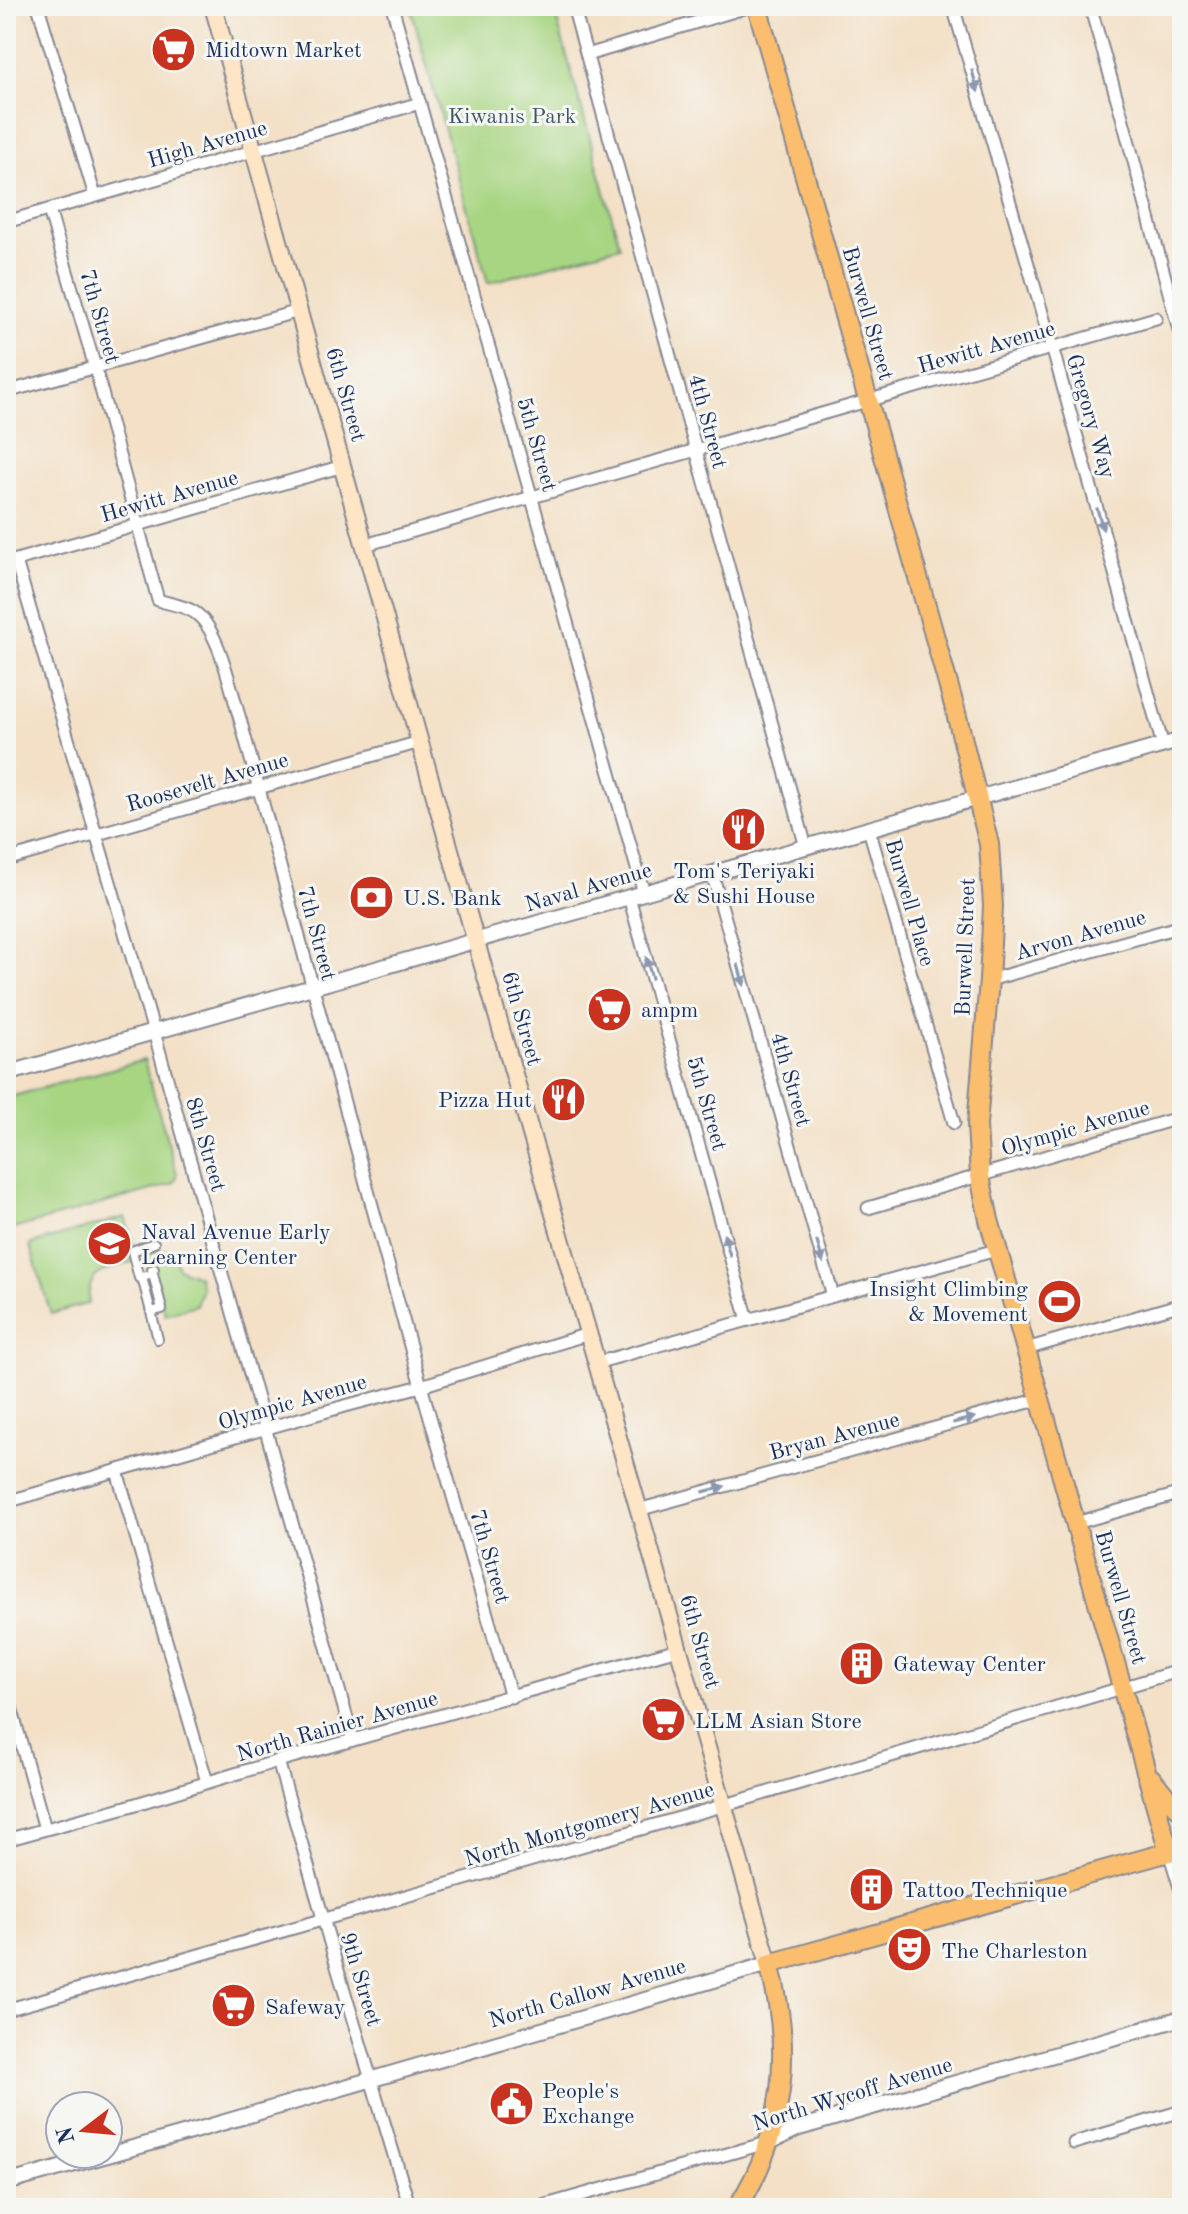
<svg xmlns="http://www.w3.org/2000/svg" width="1188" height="2214" font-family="'Old Standard TT',serif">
  <rect width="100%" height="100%" fill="#f6f6f2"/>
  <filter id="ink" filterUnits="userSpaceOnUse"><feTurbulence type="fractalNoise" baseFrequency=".0125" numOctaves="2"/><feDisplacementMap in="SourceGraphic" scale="16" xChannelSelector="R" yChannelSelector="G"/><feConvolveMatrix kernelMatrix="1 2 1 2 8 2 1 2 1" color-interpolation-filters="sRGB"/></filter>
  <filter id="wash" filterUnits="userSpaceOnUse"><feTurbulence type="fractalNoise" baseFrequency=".006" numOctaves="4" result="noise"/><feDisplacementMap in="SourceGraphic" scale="32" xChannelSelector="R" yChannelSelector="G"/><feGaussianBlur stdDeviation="1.8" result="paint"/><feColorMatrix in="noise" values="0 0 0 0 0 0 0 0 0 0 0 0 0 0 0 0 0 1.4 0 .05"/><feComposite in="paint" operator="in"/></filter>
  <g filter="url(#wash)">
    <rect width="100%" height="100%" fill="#f3e0c6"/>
    <g fill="#a7d582" stroke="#618270" stroke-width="2">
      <path d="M 410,6 L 553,6 L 620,246 L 488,283 Z"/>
      <path d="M 144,1060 L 177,1174 L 177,1178 L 173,1184 L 6,1231 L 6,1098 Z"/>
      <path d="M 125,1217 L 135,1249 L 132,1262 C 107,1269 85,1272 89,1303 L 51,1314 L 30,1246 L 31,1244 Z"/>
      <path d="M 173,1249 L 178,1268 L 198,1276 L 202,1288 L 196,1305 L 165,1314 L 150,1252 Z"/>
    </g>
  </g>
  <g filter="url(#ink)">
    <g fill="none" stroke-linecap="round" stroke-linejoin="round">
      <defs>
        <g id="pedestrian">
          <path d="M 154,1269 L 152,1270 L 162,1309 L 151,1312 L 158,1339"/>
          <path d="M 146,1276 L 142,1277 L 151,1312"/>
          <path d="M 142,1277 L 139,1278 L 132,1251 L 154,1243"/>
        </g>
        <g id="minor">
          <path d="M 38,6 L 95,196"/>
          <path d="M 392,6 L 644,893"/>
          <path d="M 573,6 L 806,847"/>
          <path d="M 953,6 L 1052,347 L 1163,746"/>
          <path d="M 1090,6 L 1121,113 L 1182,341"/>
          <path d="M 587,55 L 751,6"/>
          <path d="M 49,210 L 95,367 L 158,600 C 169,604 183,605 194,612 C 219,627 231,691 240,719 L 421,1386 L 511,1697"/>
          <path d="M 6,222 L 420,103"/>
          <path d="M 6,392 L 299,311"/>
          <path d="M 365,545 L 1156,318"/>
          <path d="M 16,561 L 154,1032 L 353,1740"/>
          <path d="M 6,563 L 343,466"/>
          <path d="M 869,829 L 954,1123"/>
          <path d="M 6,860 L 420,742"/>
          <path d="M 712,873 L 833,1296"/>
          <path d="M 629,897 L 748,1320"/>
          <path d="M 989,980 L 1182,926"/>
          <path d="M 868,1208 L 1182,1117"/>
          <path d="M 1026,1349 L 1182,1304"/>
          <path d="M 596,1363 L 996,1250"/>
          <path d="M 117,1471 L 207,1782"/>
          <path d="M 6,1502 L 345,1406 L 421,1386 L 588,1334"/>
          <path d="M 638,1510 L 1040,1399"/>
          <path d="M 1076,1523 L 1182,1493"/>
          <path d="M 6,1689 L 45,1829"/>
          <path d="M 278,1761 L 337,1967 L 410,2208"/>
          <path d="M 6,1840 L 126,1807 L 278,1761 L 678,1649"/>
          <path d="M 1169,1852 L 1182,1894"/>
          <path d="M 6,2010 L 739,1801 L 1182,1670"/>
          <path d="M 1074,2143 L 1182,2111"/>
          <path d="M 535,2208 L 770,2142"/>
          <path d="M 1153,2208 L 1182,2199"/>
        </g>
        <g id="tertiary">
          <path d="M 6,1074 L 1182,740"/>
          <path d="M 770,2142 L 799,2128 L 1182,2018"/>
          <path d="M 6,2183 L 180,2135 L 769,1964"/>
        </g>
        <path id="secondary" d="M 213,6 L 470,921 L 769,1964"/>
        <path id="primary" d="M 737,2208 C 785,2134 793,2048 769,1964 L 1169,1852"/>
        <g id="trunk">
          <path d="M 757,6 L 955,709 L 989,844 L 993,906 L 989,980 L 977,1125 L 980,1176 L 989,1220 L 1169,1852 L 1182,1848"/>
          <path d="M 1151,1778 L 1168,1799 L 1182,1811"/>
        </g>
      </defs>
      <use href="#pedestrian" stroke="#878892" stroke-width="12"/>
      <use href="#minor" stroke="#878892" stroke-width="15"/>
      <use href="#tertiary" stroke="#878892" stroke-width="18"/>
      <use href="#secondary" stroke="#878892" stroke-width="20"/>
      <use href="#primary" stroke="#878892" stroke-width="22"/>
      <use href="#trunk" stroke="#878892" stroke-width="22"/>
      <use href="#pedestrian" stroke="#fff" stroke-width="8"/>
      <use href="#minor" stroke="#fff" stroke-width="11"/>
      <use href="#tertiary" stroke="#fff" stroke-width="14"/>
      <use href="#secondary" stroke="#fde5c5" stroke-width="16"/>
      <use href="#primary" stroke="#fbbe6e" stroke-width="18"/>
      <use href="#trunk" stroke="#fbbe6e" stroke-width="18"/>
    </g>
    <defs><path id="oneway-solid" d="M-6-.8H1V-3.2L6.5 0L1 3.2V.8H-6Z" transform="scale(2)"/></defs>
    <g fill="#8d97ae">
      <use href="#oneway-solid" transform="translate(975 81) rotate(74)"/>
      <use href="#oneway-solid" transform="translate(1100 519) rotate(74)"/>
      <use href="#oneway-solid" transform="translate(649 968) rotate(-106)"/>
      <use href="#oneway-solid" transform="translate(741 975) rotate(74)"/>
      <use href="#oneway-solid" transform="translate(727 1245) rotate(-106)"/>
      <use href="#oneway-solid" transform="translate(820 1252) rotate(74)"/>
      <use href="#oneway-solid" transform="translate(964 1420) rotate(-15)"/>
      <use href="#oneway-solid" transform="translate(714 1489) rotate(-15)"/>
    </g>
  </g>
  <defs>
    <symbol id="supermarket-disc" viewBox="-11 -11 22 22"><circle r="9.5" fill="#c8321e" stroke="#f6f6f2"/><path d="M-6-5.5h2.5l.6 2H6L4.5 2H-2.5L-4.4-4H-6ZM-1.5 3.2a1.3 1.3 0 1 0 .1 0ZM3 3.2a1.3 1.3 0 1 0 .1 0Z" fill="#fff"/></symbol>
    <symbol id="restaurant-disc" viewBox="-11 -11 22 22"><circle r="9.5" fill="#c8321e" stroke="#f6f6f2"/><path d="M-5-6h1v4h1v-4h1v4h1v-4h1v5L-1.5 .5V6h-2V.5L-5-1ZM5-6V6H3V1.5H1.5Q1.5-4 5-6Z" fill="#fff"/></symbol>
    <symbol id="bank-disc" viewBox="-11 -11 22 22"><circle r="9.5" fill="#c8321e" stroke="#f6f6f2"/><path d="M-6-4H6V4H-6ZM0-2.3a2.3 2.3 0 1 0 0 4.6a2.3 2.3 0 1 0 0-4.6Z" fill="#fff"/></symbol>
    <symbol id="school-disc" viewBox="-11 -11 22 22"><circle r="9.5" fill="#c8321e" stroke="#f6f6f2"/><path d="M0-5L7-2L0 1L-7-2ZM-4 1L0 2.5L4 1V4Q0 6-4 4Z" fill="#fff"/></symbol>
    <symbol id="stadium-disc" viewBox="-11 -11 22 22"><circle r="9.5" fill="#c8321e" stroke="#f6f6f2"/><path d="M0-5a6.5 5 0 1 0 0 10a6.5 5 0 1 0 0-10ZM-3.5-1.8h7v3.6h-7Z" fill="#fff"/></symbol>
    <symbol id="building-disc" viewBox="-11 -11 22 22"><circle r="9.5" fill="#c8321e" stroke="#f6f6f2"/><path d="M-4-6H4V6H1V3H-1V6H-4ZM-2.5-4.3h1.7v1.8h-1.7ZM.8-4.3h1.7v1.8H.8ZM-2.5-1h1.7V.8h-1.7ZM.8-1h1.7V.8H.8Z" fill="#fff"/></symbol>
    <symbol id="theatre-disc" viewBox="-11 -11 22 22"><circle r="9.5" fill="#c8321e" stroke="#f6f6f2"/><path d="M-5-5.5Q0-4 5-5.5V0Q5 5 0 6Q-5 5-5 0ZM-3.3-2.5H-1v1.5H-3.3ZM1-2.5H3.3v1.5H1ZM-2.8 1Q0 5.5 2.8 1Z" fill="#fff"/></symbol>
    <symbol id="civic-disc" viewBox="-11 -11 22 22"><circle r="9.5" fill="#c8321e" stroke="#f6f6f2"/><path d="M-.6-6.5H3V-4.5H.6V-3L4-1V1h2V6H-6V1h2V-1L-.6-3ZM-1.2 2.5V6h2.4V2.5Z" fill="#fff"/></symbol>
  </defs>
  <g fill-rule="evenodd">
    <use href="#supermarket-disc" x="148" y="24" width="51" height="51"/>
    <use href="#restaurant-disc" x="718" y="804" width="51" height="51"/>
    <use href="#bank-disc" x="346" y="872" width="51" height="51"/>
    <use href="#supermarket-disc" x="584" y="984" width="51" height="51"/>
    <use href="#restaurant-disc" x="538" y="1074" width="51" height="51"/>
    <use href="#school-disc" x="84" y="1218" width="51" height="51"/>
    <use href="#stadium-disc" x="1034" y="1276" width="51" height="51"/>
    <use href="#building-disc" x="836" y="1638" width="51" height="51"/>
    <use href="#supermarket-disc" x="638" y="1694" width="51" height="51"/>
    <use href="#building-disc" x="846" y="1864" width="51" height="51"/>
    <use href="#theatre-disc" x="884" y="1924" width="51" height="51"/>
    <use href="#supermarket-disc" x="208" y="1980" width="51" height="51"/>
    <use href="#civic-disc" x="486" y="2078" width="51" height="51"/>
  </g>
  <g text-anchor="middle" stroke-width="6" stroke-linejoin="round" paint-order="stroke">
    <g font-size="22" fill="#1b2f5e" stroke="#f6f6f2" text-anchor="start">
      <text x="205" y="57">Midtown Market</text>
      <text x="744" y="878" text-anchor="middle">Tom's Teriyaki<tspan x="744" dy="25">&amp; Sushi House</tspan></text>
      <text x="403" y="905">U.S. Bank</text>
      <text x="641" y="1017">ampm</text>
      <text x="532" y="1107" text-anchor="end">Pizza Hut</text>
      <text x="141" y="1239">Naval Avenue Early<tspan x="141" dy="25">Learning Center</tspan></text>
      <text x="1028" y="1296" text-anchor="end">Insight Climbing<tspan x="1028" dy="25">&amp; Movement</tspan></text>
      <text x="893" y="1671">Gateway Center</text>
      <text x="695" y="1728">LLM Asian Store</text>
      <text x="902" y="1897">Tattoo Technique</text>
      <text x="941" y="1958">The Charleston</text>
      <text x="265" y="2014">Safeway</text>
      <text x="542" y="2098">People's<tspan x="542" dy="25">Exchange</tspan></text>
    </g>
    <g font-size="22" fill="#3e5867" stroke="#f6f6f2">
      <text x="512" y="123">Kiwanis Park</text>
    </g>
    <g font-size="22" fill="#1b2f5e" stroke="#f6f6f2">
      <text transform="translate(207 143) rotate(-16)" y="8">High Avenue</text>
      <text transform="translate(869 313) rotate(74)" y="8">Burwell Street</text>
      <text transform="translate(101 316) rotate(74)" y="8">7th Street</text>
      <text transform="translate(986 346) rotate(-16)" y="8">Hewitt Avenue</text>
      <text transform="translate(347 394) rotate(74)" y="8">6th Street</text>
      <text transform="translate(1092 416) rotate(74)" y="8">Gregory Way</text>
      <text transform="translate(709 421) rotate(75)" y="8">4th Street</text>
      <text transform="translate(538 444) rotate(74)" y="8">5th Street</text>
      <text transform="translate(169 495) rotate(-16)" y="8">Hewitt Avenue</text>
      <text transform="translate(207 781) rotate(-16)" y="8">Roosevelt Avenue</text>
      <text transform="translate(588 886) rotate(-16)" y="8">Naval Avenue</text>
      <text transform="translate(911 902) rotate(74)" y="8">Burwell Place</text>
      <text transform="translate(318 933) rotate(75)" y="8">7th Street</text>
      <text transform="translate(1080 934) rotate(-16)" y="8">Arvon Avenue</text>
      <text transform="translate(964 947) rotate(-88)" y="8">Burwell Street</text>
      <text transform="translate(523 1018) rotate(74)" y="8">6th Street</text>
      <text transform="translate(792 1079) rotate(74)" y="8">4th Street</text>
      <text transform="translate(708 1103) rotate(74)" y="8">5th Street</text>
      <text transform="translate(1075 1127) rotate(-16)" y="8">Olympic Avenue</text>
      <text transform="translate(207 1144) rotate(74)" y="8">8th Street</text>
      <text transform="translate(292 1401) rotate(-16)" y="8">Olympic Avenue</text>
      <text transform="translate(834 1435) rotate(-15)" y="8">Bryan Avenue</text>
      <text transform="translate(491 1556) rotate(74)" y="8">7th Street</text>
      <text transform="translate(1122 1597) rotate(74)" y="8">Burwell Street</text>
      <text transform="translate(701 1641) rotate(74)" y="8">6th Street</text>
      <text transform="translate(337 1725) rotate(-16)" y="8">North Rainier Avenue</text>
      <text transform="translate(589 1823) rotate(-16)" y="8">North Montgomery Avenue</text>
      <text transform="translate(362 1979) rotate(73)" y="8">9th Street</text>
      <text transform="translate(587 1992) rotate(-16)" y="8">North Callow Avenue</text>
      <text transform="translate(852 2093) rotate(-17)" y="8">North Wycoff Avenue</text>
    </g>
  </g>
  <rect width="1188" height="2214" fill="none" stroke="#f6f6f2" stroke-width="32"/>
  <g transform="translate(84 2130) rotate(254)"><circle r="38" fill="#f6f6f2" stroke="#9ea6b7" stroke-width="2"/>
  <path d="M0-6L14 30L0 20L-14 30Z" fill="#c8321e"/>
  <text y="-12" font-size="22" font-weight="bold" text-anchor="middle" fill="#1b2f5e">N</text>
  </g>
</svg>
